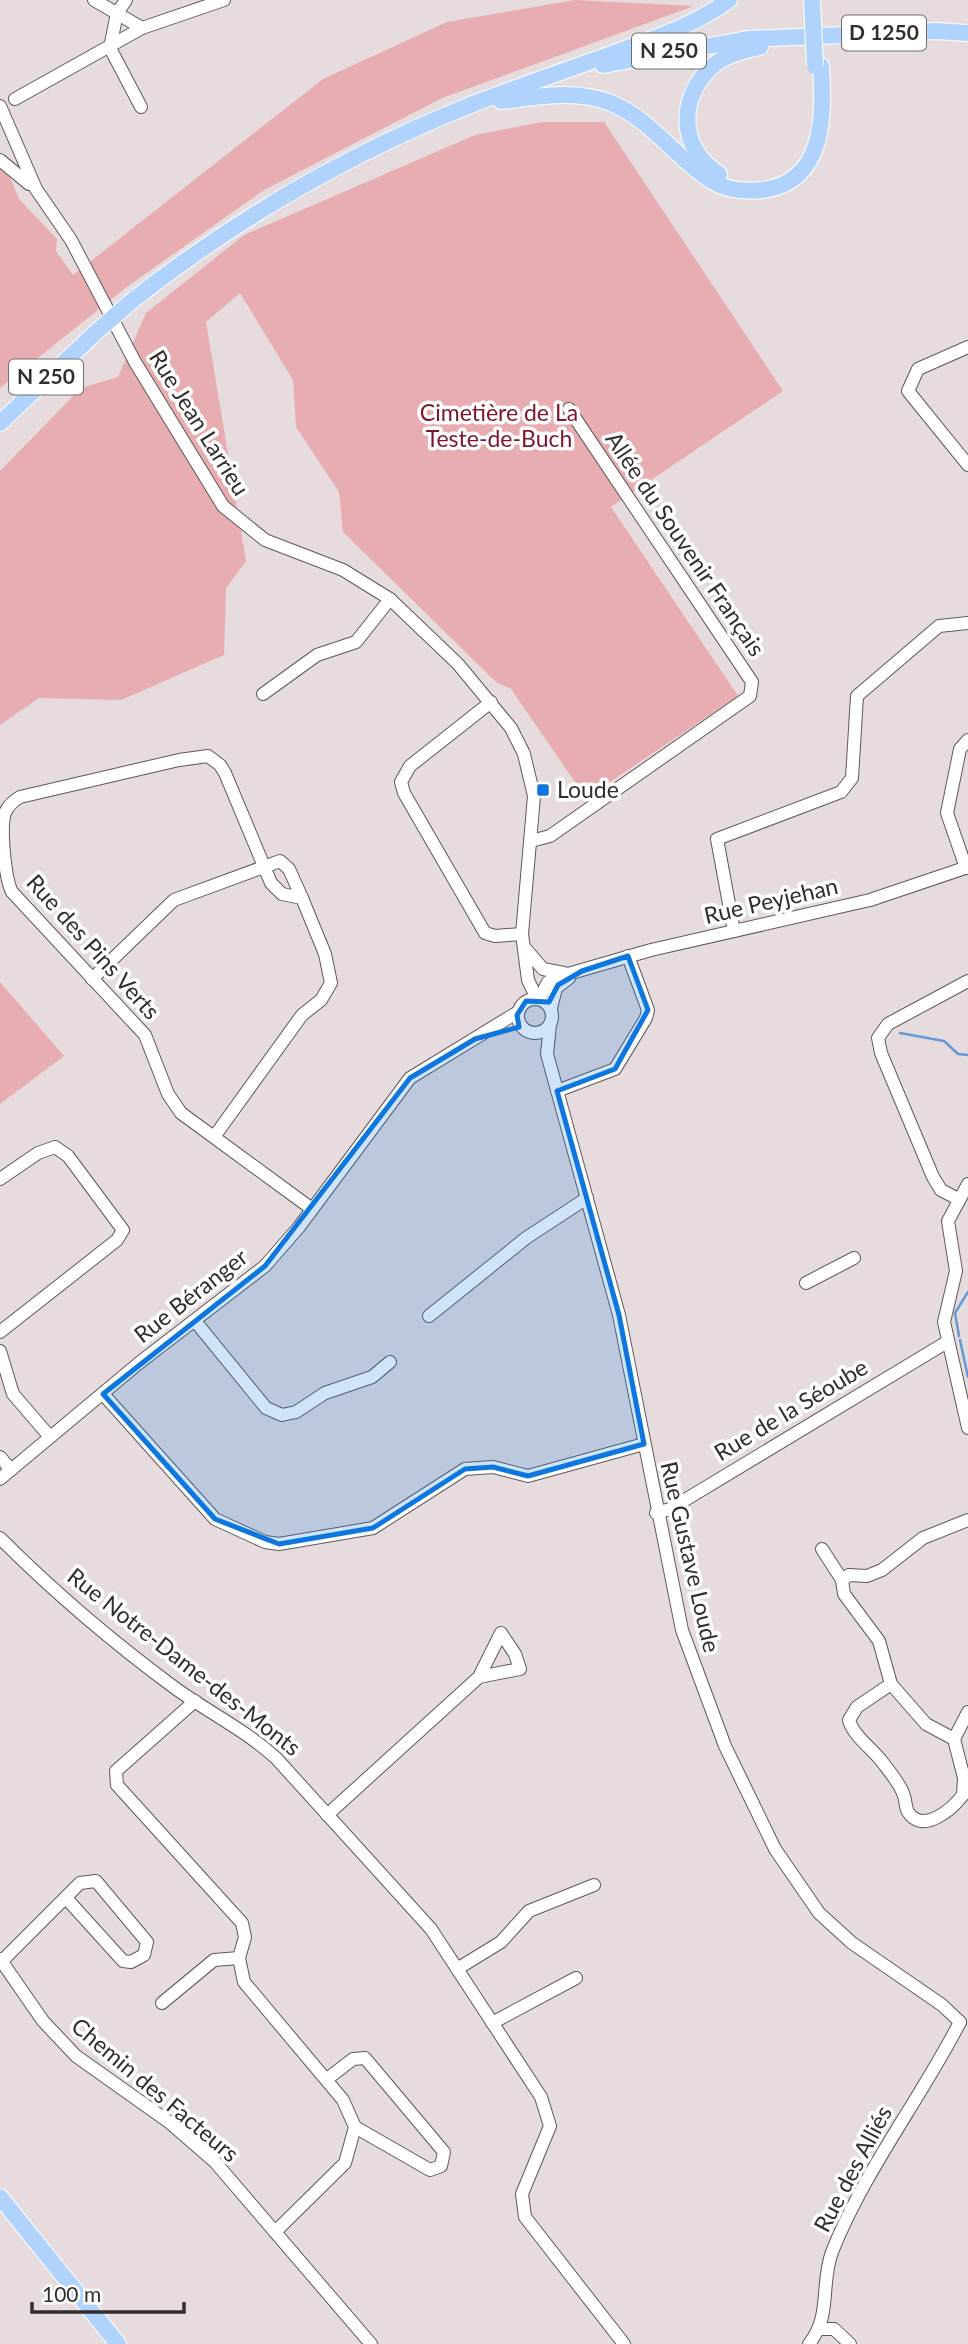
<svg xmlns="http://www.w3.org/2000/svg" width="968" height="2344" font-family="Lato,sans-serif">
  <rect width="100%" height="100%" fill="#e6dcdd"/>
  <g fill="#e7adb0">
    <path d="M 575,0 L 694,6 L 442,98 L 264,190 L 128,286 L 0,388 L 0,154 L 19,199 L 57,239 L 56,251 L 73,275 L 323,79 L 447,22 Z"/>
    <path d="M 542,122 L 604,122 L 783,391 L 611,507 L 738,696 L 586,798 L 511,689 L 496,682 L 343,532 L 339,492 L 296,427 L 293,380 L 240,293 L 206,322 L 246,561 L 226,588 L 224,655 L 121,700 L 39,698 L 0,725 L 0,471 L 81,388 L 118,377 L 146,313 L 244,235 L 475,135 Z"/>
    <path d="M 0,982 L 64,1056 L 0,1104 Z"/>
  </g>
  <g fill="none" stroke-linecap="round" stroke-linejoin="round">
    <g stroke="#6699d8" stroke-width="2.5">
      <path d="M 900,1033 L 944,1041 L 958,1054 L 968,1055"/>
      <path d="M 959,1336 L 955,1313 L 968,1292"/>
      <path d="M 960,1340 L 968,1377"/>
    </g>
    <defs>
      <g id="minor">
        <path d="M 94,0 L 142,28"/>
        <path d="M 110,48 L 141,107"/>
        <path d="M 110,48 L 117,13 L 126,0"/>
        <path d="M 15,99 L 142,28 L 224,0"/>
        <path d="M 0,106 L 36,189 L 71,240 L 135,362 L 223,506 L 265,540 L 343,570 L 390,599 L 458,664 L 511,728 L 524,754 L 534,796 L 522,934 L 528,980 L 537,999"/>
        <path d="M 0,160 L 29,184"/>
        <path d="M 968,347 L 918,369 L 908,391 L 968,465"/>
        <path d="M 263,694 L 317,655 L 356,642 L 390,599"/>
        <path d="M 491,702 L 410,766 L 401,782 L 404,793 L 485,933 L 495,936 L 522,934"/>
        <path d="M 531,841 L 550,836 L 750,696 L 752,682 L 569,409"/>
        <path d="M 966,868 L 947,813 L 960,749 L 968,740"/>
        <path d="M 734,931 L 717,839 L 841,792 L 852,778 L 857,696 L 939,626 L 968,623"/>
        <path d="M 524,947 L 543,969 L 564,973"/>
        <path d="M 92,979 L 174,900 L 280,861 L 289,869 L 302,898"/>
        <circle cx="535" cy="1016" r="17"/>
        <path d="M 539,999 L 548,982 L 561,976 L 651,950 L 870,900 L 968,867"/>
        <path d="M 551,1008 L 556,988 L 569,978"/>
        <path d="M 550,1025 L 547,1054 L 619,1315 L 682,1630 L 725,1746 L 775,1849 L 819,1913 L 852,1943 L 942,2005 L 960,2022"/>
        <path d="M 557,1091 L 615,1069 L 646,1018 L 648,1010 L 628,956"/>
        <path d="M 214,1137 L 302,1015 L 321,1000 L 331,983 L 325,954 L 302,898 L 282,894 L 271,883 L 225,773 L 220,765 L 208,756 L 179,760 L 20,797 C 13,801 8,806 5,813 C 0,827 5,879 12,892 L 145,1035 L 168,1094 L 181,1113 L 312,1209"/>
        <path d="M 0,1179 L 38,1153 L 55,1147 L 68,1156 L 123,1230 L 117,1240 L 0,1332"/>
        <path d="M 968,1184 L 948,1221 L 956,1271 L 944,1322 L 968,1428"/>
        <path d="M 958,1199 L 941,1190 L 933,1177 L 881,1053 L 878,1038 L 888,1024 L 968,981"/>
        <path d="M 806,1283 L 854,1258"/>
        <path d="M 429,1316 L 526,1238 L 587,1198"/>
        <path d="M 195,1321 L 266,1408 L 282,1415 L 296,1412 L 325,1393 L 372,1377 L 390,1362"/>
        <path d="M 0,1351 L 13,1394 L 50,1437"/>
        <path d="M 103,1394 L 215,1519 L 265,1542 L 279,1544 L 373,1528 L 465,1469 L 493,1467 L 528,1476 L 644,1444"/>
        <path d="M 0,1457 L 11,1470"/>
        <path d="M 0,1479 L 139,1363 L 265,1266 L 299,1227 L 410,1078 L 518,1012"/>
        <path d="M 656,1513 L 670,1509 L 947,1342"/>
        <path d="M 0,1538 C 54,1592 114,1643 175,1688 C 208,1712 245,1730 276,1758 L 431,1929 L 541,2097 L 550,2126 L 522,2194 L 525,2217 L 624,2344"/>
        <path d="M 822,1549 L 842,1580 L 844,1594 L 879,1641 L 891,1684 L 926,1724 L 954,1739 L 968,1712"/>
        <path d="M 842,1580 L 849,1575 L 867,1576 L 882,1570 L 923,1538 L 968,1520"/>
        <path d="M 891,1684 L 857,1707 L 849,1720 C 853,1736 873,1749 883,1763 C 890,1772 901,1785 904,1796 C 906,1801 905,1807 908,1812 C 923,1835 952,1809 963,1795 L 964,1778 L 954,1739"/>
        <path d="M 195,1701 L 116,1771 L 117,1785 L 242,1923 L 245,1937 L 239,1958 L 244,1982 L 343,2100 L 355,2127 L 345,2163 L 275,2232"/>
        <path d="M 327,1815 L 479,1677 L 520,1669 L 515,1654 L 501,1633 L 479,1677"/>
        <path d="M 0,1959 L 43,2021 L 76,2056 L 169,2122 L 215,2162 L 371,2344"/>
        <path d="M 2,1961 L 80,1883 L 96,1881 L 147,1942 L 144,1955 L 131,1962 L 123,1961 L 66,1898"/>
        <path d="M 457,1969 L 501,1942 L 529,1911 L 594,1885"/>
        <path d="M 162,2003 L 214,1960 L 239,1958"/>
        <path d="M 492,2023 L 576,1978"/>
        <path d="M 327,2079 L 353,2059 L 365,2058 L 444,2152 L 441,2166 L 430,2170 L 355,2127"/>
        <path d="M 821,2329 L 834,2329 L 850,2344"/>
        <path d="M 809,2344 C 832,2315 820,2284 832,2252 C 863,2173 921,2098 960,2022"/>
      </g>
      <g id="major">
        <path d="M 603,65 L 748,39 L 936,31 L 968,33"/>
        <path d="M 501,101 C 538,97 575,89 611,103 C 652,120 675,158 712,181 C 728,191 745,192 763,190 C 826,182 824,113 821,66"/>
        <path d="M 719,174 C 677,148 678,94 715,64 C 728,54 744,50 760,47"/>
        <path d="M 133,300 C 237,218 350,153 473,104 C 520,86 567,70 614,53 C 655,38 693,26 729,0"/>
        <path d="M 0,423 L 94,334"/>
        <path d="M 0,2197 L 118,2344"/>
      </g>
    </defs>
    <use href="#minor" stroke="#605858" stroke-width="14"/>
    <use href="#major" stroke="#fff" stroke-width="18"/>
    <use href="#minor" stroke="#fff" stroke-width="12"/>
    <use href="#major" stroke="#b0d3fd" stroke-width="16"/>
    <defs>
      <g id="major-bridge">
        <path d="M 812,0 L 815,66"/>
        <path d="M 94,334 L 133,300"/>
      </g>
    </defs>
    <use href="#major-bridge" stroke="#fff" stroke-width="18" stroke-linecap="butt"/>
    <use href="#major-bridge" stroke="#b0d3fd" stroke-width="16"/>
  </g>
  <path fill="#0d77df" fill-opacity="0.2" stroke="#0d77df" stroke-width="5" stroke-linejoin="round" d="M 628,956 L 648,1010 L 615,1069 L 557,1091 L 619,1315 L 644,1444 L 528,1476 L 493,1467 L 465,1469 L 373,1528 L 279,1544 L 215,1519 L 103,1394 L 265,1266 L 410,1078 L 475,1039 L 519,1027 L 517,1015 L 526,1001 L 549,1002 L 558,985 L 582,971 Z"/>
  <rect fill="#0d77df" stroke="#fff" stroke-width="2.5" x="536" y="783" width="14" height="14" rx="3.5"/>
  <g text-anchor="middle" stroke-width="7" stroke-linejoin="round" paint-order="stroke">
    <g fill="#fff" stroke="#706d6d" stroke-width="2">
      <rect x="842" y="15.5" width="84" height="35" rx="5"/>
      <rect x="632" y="33.5" width="74" height="35" rx="5"/>
      <rect x="9" y="359.5" width="74" height="35" rx="5"/>
    </g>
    <g font-size="21" font-weight="bold" fill="#322e2e">
      <text x="884" y="40">D 1250</text>
      <text x="669" y="58">N 250</text>
      <text x="46" y="384">N 250</text>
    </g>
    <g font-size="23" fill="#7f152d" stroke="#fff">
      <text x="499" y="421">Cimetière de La<tspan x="499" dy="26">Teste-de-Buch</tspan></text>
    </g>
    <g font-size="23" fill="#322e2e" stroke="#fff">
      <text transform="translate(199 423) rotate(58)" y="8">Rue Jean Larrieu</text>
      <text transform="translate(685 544) rotate(56)" y="8">Allée du Souvenir Français</text>
      <text transform="translate(771 901) rotate(-13)" y="8">Rue Peyjehan</text>
      <text transform="translate(93 947) rotate(48)" y="8">Rue des Pins Verts</text>
      <text transform="translate(191 1296) rotate(-38)" y="8">Rue Béranger</text>
      <text transform="translate(791 1410) rotate(-31)" y="8">Rue de la Séoube</text>
      <text transform="translate(690 1557) rotate(77)" y="8">Rue Gustave Loude</text>
      <text transform="translate(184 1662) rotate(38)" y="8">Rue Notre-Dame-des-Monts</text>
      <text transform="translate(155 2090) rotate(40)" y="8">Chemin des Facteurs</text>
      <text transform="translate(853 2169) rotate(-62)" y="8">Rue des Alliés</text>
    </g>
    <g font-size="23" fill="#322e2e" stroke="#fff" text-anchor="start">
      <text x="557" y="798">Loude</text>
    </g>
  </g>
  <path d="M32 2302v10h152v-10" fill="none" stroke="#322e2e" stroke-width="3.5"/>
  <text x="42" y="2302" font-size="21" fill="#322e2e" stroke="#ffffff" stroke-width="5" paint-order="stroke">100 m</text>
</svg>
